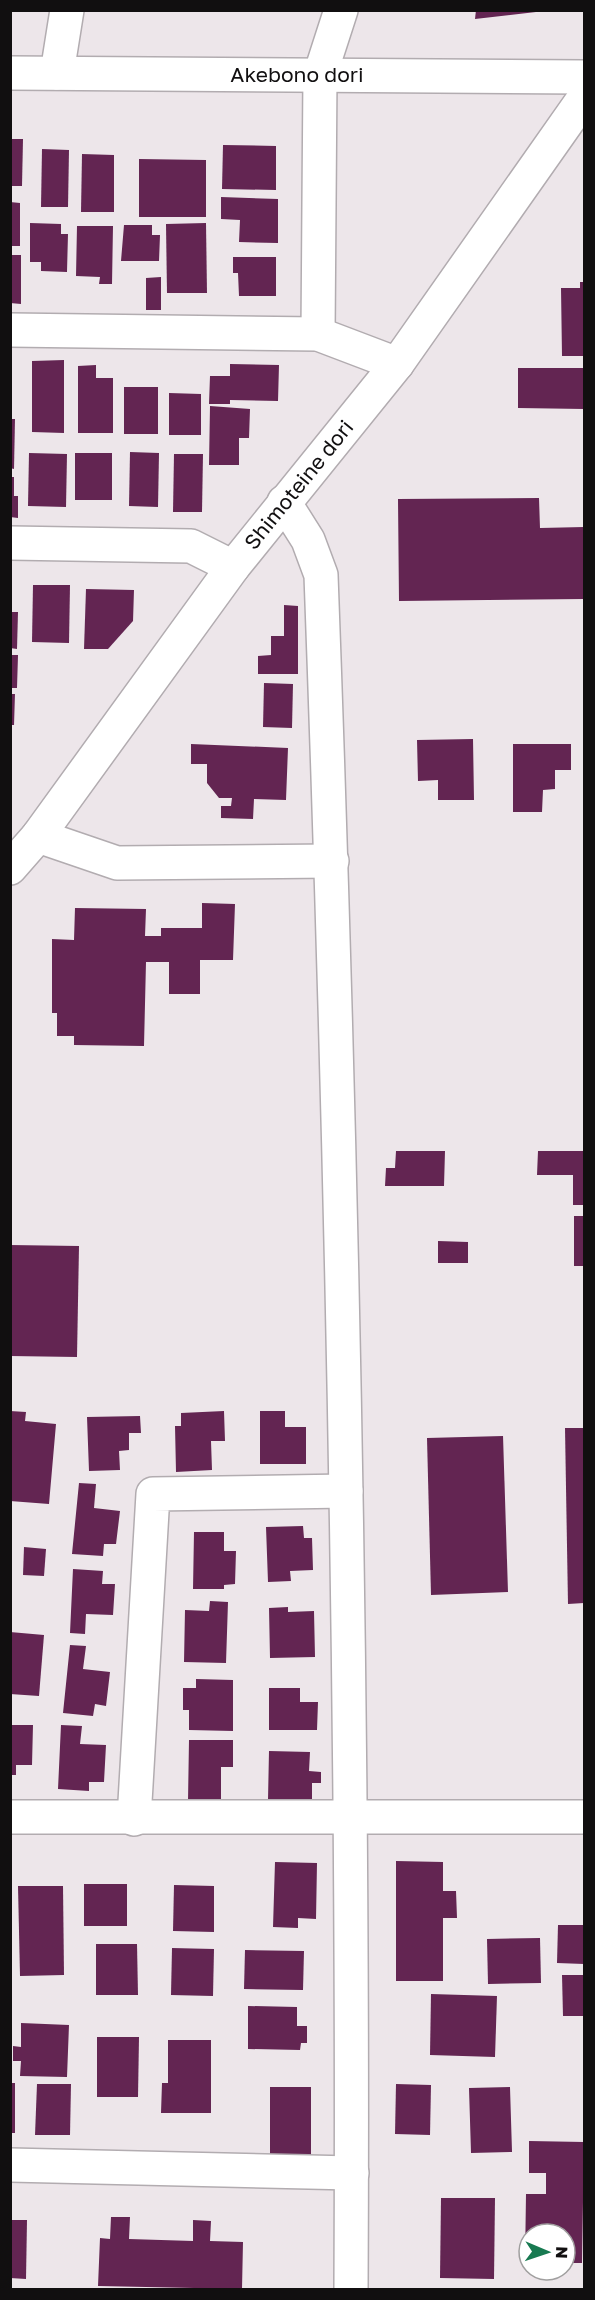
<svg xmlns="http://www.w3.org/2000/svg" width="595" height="2300" font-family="'Golos Text',sans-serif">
  <rect width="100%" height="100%" fill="#ede6ea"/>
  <g fill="#632552">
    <path d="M 476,10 L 536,10 L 536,12 L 475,19 Z"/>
    <path d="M 10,139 L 23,139 L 22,186 L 10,186 Z"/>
    <path d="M 223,145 L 276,146 L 276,190 L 222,189 Z"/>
    <path d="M 42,149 L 69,150 L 68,207 L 41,207 Z"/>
    <path d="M 82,154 L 114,155 L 114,212 L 81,212 Z"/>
    <path d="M 139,159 L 206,160 L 206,217 L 139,217 Z"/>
    <path d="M 221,197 L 278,199 L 278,243 L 239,242 L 240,220 L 221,219 Z"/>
    <path d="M 10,202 L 20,203 L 20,246 L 10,246 Z"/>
    <path d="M 30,223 L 61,224 L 61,234 L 68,234 L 67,272 L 41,271 L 41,262 L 30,262 Z"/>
    <path d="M 206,223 L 207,293 L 167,293 L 166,224 Z"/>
    <path d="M 124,225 L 152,225 L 152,235 L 160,235 L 159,261 L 121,261 Z"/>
    <path d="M 77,226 L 113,226 L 112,284 L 99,284 L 100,277 L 76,276 Z"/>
    <path d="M 10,255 L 21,255 L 21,304 L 10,303 Z"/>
    <path d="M 233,257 L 276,257 L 276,296 L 239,296 L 238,273 L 233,273 Z"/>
    <path d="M 161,277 L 161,310 L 146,310 L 146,278 Z"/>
    <path d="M 580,282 L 584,282 L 584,356 L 562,356 L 561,288 L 580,288 Z"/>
    <path d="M 64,360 L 64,433 L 32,432 L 32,361 Z"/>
    <path d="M 230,364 L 279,365 L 278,401 L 230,400 L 230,404 L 209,404 L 210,376 L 230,376 Z"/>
    <path d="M 96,365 L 96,378 L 113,378 L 113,433 L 78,433 L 78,366 Z"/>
    <path d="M 518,368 L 584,368 L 584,409 L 518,408 Z"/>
    <rect x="124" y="387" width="34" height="47"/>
    <path d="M 169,393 L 201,394 L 201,435 L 169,435 Z"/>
    <path d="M 210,406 L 250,409 L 249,438 L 239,438 L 239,465 L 209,465 Z"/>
    <path d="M 10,419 L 15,419 L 14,469 L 10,468 Z"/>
    <path d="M 130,452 L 159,453 L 158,507 L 129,506 Z"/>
    <path d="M 29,453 L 67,454 L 66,507 L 28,506 Z"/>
    <rect x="75" y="453" width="37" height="47"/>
    <path d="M 174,454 L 203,454 L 202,512 L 173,512 Z"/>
    <path d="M 10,477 L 14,477 L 14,496 L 18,496 L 18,518 L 10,517 Z"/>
    <path d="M 539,498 L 540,528 L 584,527 L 584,599 L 399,601 L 398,499 Z"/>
    <path d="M 33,585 L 70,585 L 69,643 L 32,642 Z"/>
    <path d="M 86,589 L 134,590 L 133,621 L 108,649 L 84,649 Z"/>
    <path d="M 284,605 L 298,606 L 298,674 L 258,674 L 258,656 L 271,655 L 271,636 L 284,636 Z"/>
    <path d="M 10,612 L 18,612 L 17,649 L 10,648 Z"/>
    <path d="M 10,655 L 18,655 L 17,688 L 10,688 Z"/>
    <path d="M 264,683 L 293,684 L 292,728 L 263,727 Z"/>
    <path d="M 10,694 L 15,694 L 14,725 L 10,725 Z"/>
    <path d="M 473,739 L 474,800 L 438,800 L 438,780 L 418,781 L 417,740 Z"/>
    <path d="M 191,744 L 288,748 L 286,800 L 254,799 L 253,819 L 221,818 L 221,806 L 231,806 L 232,798 L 219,798 L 207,783 L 207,764 L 191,764 Z"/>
    <path d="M 513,744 L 571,744 L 571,770 L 555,770 L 555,789 L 543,790 L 542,812 L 513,812 Z"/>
    <path d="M 202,903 L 235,904 L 233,960 L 200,960 L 200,994 L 169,994 L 169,962 L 146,962 L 144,1046 L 74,1045 L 74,1036 L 57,1036 L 57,1013 L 52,1013 L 52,939 L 74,940 L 75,908 L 146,909 L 145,936 L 161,936 L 161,928 L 202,928 Z"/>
    <path d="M 396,1151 L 445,1151 L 444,1186 L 385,1186 L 386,1168 L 395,1168 Z"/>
    <path d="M 538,1151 L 584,1151 L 584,1205 L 573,1205 L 573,1175 L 537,1175 Z"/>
    <rect x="574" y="1216" width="10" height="50"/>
    <path d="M 438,1241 L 468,1242 L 468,1263 L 438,1263 Z"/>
    <path d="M 10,1245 L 79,1246 L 77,1357 L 10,1356 Z"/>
    <path d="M 10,1411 L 26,1412 L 25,1421 L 56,1424 L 49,1504 L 10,1501 Z"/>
    <path d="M 224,1411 L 225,1441 L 211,1441 L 212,1470 L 176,1472 L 175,1426 L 181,1426 L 181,1413 Z"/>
    <path d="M 260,1411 L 285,1411 L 285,1427 L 306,1427 L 306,1464 L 260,1464 Z"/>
    <path d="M 140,1416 L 141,1433 L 129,1433 L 129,1450 L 119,1451 L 120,1470 L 89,1471 L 87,1417 Z"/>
    <path d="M 565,1428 L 584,1428 L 584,1603 L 568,1604 Z"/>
    <path d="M 503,1436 L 508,1592 L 431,1595 L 427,1438 Z"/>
    <path d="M 79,1483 L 96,1484 L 94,1508 L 120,1511 L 116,1544 L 104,1544 L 103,1556 L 72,1554 Z"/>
    <path d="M 303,1526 L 304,1538 L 312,1538 L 313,1570 L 290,1571 L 291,1581 L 268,1582 L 266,1527 Z"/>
    <path d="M 194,1532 L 224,1532 L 224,1551 L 236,1551 L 235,1584 L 224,1585 L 224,1589 L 193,1589 Z"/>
    <path d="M 24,1547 L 46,1549 L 44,1576 L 23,1575 Z"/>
    <path d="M 73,1569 L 103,1571 L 102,1584 L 115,1584 L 113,1615 L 86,1614 L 85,1634 L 70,1633 Z"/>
    <path d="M 210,1601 L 228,1602 L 226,1663 L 184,1662 L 185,1610 L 209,1611 Z"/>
    <path d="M 288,1607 L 288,1612 L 314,1611 L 315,1657 L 270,1658 L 269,1608 Z"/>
    <path d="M 10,1632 L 44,1635 L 39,1696 L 10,1694 Z"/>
    <path d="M 70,1645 L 86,1646 L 83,1669 L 110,1672 L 106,1706 L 95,1704 L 93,1716 L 63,1713 Z"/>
    <path d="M 196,1679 L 233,1680 L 233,1731 L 189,1730 L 189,1710 L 183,1710 L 183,1688 L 196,1688 Z"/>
    <path d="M 269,1688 L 300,1688 L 300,1702 L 318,1702 L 317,1730 L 269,1730 Z"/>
    <path d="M 10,1725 L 33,1725 L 32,1765 L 16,1765 L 16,1775 L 10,1775 Z"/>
    <path d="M 61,1725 L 82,1726 L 80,1744 L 106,1745 L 104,1782 L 89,1782 L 89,1791 L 58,1789 Z"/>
    <path d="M 189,1740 L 233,1740 L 233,1767 L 221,1767 L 221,1801 L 188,1801 Z"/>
    <path d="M 269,1751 L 310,1752 L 309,1771 L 321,1772 L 321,1783 L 312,1783 L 312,1801 L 268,1800 Z"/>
    <path d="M 396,1861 L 443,1862 L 443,1891 L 456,1891 L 457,1918 L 443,1918 L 443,1981 L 396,1981 Z"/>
    <path d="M 275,1862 L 317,1863 L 316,1919 L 298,1918 L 298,1928 L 273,1927 Z"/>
    <rect x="84" y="1884" width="43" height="42"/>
    <path d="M 174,1885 L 214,1886 L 214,1932 L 173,1931 Z"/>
    <path d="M 18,1886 L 63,1886 L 64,1975 L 20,1976 Z"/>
    <path d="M 558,1925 L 584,1925 L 584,1964 L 557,1963 Z"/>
    <path d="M 540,1938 L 541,1983 L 488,1984 L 487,1939 Z"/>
    <path d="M 96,1944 L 137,1944 L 138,1995 L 96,1995 Z"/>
    <path d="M 172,1948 L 214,1949 L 213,1996 L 171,1995 Z"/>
    <path d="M 245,1950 L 304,1951 L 303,1990 L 244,1989 Z"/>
    <path d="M 562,1975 L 584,1975 L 584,2016 L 563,2016 Z"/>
    <path d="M 431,1994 L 497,1996 L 495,2057 L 430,2055 Z"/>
    <path d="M 248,2006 L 297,2007 L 297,2026 L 307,2026 L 307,2043 L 301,2043 L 300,2050 L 248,2049 Z"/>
    <path d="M 21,2023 L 69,2025 L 67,2077 L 20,2076 L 21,2061 L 13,2061 L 13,2046 L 21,2047 Z"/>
    <path d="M 97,2037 L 139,2037 L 138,2097 L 97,2097 Z"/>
    <path d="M 168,2040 L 211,2040 L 211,2113 L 161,2113 L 162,2083 L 168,2083 Z"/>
    <rect x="10" y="2083" width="5" height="50"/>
    <path d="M 37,2084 L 71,2084 L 70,2135 L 35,2135 Z"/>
    <path d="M 396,2084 L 431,2085 L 430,2135 L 395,2134 Z"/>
    <rect x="270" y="2087" width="41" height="73"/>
    <path d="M 510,2087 L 512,2152 L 471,2153 L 469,2088 Z"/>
    <path d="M 529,2141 L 584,2142 L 582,2263 L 565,2263 L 565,2234 L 529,2234 L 529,2263 L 525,2262 L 526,2194 L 546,2194 L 546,2173 L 529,2173 Z"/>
    <path d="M 441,2198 L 495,2198 L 494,2279 L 440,2278 Z"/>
    <path d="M 111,2217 L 130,2217 L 129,2239 L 193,2241 L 193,2220 L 211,2221 L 210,2241 L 243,2242 L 242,2289 L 98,2286 L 100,2238 L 110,2239 Z"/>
    <path d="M 10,2220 L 27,2220 L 26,2279 L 10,2278 Z"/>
  </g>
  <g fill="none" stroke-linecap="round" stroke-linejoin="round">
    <defs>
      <g id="minor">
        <path d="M 57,73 L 67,10"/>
        <path d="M 10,330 L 318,334 L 397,364"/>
        <path d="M 318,334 L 320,75 L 341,10"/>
        <path d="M 284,502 L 308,540 L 321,575 C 342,1146 354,1718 351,2290"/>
        <path d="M 10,543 L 191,546 L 233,567"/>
        <path d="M 38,836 L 117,863 L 332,861"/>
        <path d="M 10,1817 L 584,1817"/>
        <path d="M 134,1819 L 153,1494 L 346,1491"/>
        <path d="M 10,2165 L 352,2173"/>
      </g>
      <g id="tertiary">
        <path d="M 10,73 L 584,77"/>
        <path d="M 10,868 L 38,836 L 233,567 L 397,364 L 584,98"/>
      </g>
    </defs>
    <use href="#minor" stroke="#b2acb0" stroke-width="36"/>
    <use href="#tertiary" stroke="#b2acb0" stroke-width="36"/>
    <use href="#minor" stroke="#fff" stroke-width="33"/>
    <use href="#tertiary" stroke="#fff" stroke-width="33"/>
  </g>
  <g text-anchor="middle" stroke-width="6" stroke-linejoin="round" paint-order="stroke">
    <g font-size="21" fill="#110f10" stroke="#fff">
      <text x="297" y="82">Akebono dori</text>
      <text transform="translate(299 485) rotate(-51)" y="7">Shimoteine dori</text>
    </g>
  </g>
  <rect width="595" height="2300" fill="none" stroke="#110f10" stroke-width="24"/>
  <g transform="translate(547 2252) rotate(92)"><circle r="28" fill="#ffffff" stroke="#a09f9f" stroke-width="1.5"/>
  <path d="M0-4.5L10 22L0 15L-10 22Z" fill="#187a51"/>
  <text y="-9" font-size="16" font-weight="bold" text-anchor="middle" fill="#110f10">N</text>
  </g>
</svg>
